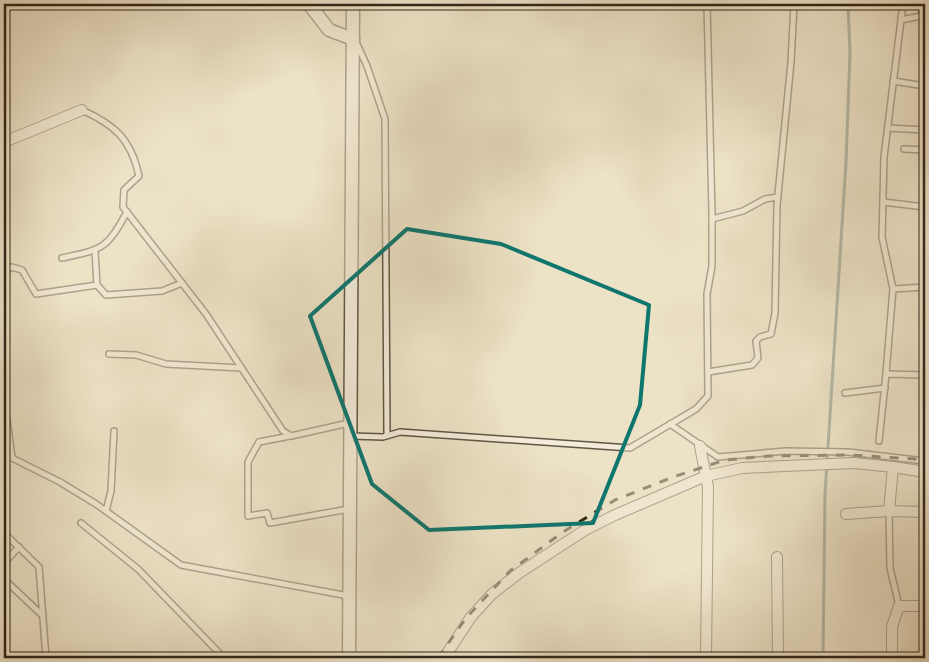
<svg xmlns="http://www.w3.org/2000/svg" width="929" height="662" font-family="'IM FELL Double Pica',serif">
  <rect width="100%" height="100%" fill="#ece2c6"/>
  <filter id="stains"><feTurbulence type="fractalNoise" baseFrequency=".004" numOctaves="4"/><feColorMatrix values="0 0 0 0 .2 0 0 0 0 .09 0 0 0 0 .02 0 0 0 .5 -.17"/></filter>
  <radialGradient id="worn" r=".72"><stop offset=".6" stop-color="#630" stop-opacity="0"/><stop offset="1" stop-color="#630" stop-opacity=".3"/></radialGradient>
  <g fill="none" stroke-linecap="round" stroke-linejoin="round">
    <path stroke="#6f8178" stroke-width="3" d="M 823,658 L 825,494 L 846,162 L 850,53 L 848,4"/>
    <defs>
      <g id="service">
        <path d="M 903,4 L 884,157 L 882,237 L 893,289 L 925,287"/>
        <path d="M 923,4 L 921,16 L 925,17"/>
        <path d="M 901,20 L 921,16"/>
        <path d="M 356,42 L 367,66 L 385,119 L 387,435"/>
        <path d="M 893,81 L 925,86"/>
        <path d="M 82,110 C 115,125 131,139 139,176 L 124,190 L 123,207 L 206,314 L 283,431 L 291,436 L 349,423"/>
        <path d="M 888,128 L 925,130"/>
        <path d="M 904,149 L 925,150"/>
        <path d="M 883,202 L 925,207"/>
        <path d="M 712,219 L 743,211 L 765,199 L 778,197"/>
        <path d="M 62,258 C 103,249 106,250 127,212"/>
        <path d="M 4,272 L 12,267 L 22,270 L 36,294 L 97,285 L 95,251"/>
        <path d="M 97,285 L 106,295 L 162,291 L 182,283"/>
        <path d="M 109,354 L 136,355 L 166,364 L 241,368"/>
        <path d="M 708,372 L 752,365 L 758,358 L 756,341 L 760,337 L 771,334 L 775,313 L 777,205 L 791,62 L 794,4"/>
        <path d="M 886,374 L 893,289"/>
        <path d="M 845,393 L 885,388"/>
        <path d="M 4,398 L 12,458 L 60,482 L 96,504 L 181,565 L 349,596"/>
        <path d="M 670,424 L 718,457 L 786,451 L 848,452 L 925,461"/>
        <path d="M 290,436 L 259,442 L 248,462 L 248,516 L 267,513 L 270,523 L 349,509"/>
        <path d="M 351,436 L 383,437 L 400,432 L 630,448 L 696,409 L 708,396 L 707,294 L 712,266 L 712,213 L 707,4"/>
        <path d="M 879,441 L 886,374 L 925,375"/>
        <path d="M 106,511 L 111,491 L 114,431"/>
        <path d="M 889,511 L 890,568 L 899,606"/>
        <path d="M 81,523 L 138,569 L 224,658"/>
        <path d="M 4,533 L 39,567 L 46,658"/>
        <path d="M 4,563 L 19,547"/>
        <path d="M 4,579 L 43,616"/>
        <path d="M 4,656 L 6,658"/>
      </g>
      <g id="minor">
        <path d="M 4,142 L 82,110"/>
        <path d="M 700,446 L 708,487 L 706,658"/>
        <path d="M 889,511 L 893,467"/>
        <path d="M 846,514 L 889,511 L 925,512"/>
        <path d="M 777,557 L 778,658"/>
        <path d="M 444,658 L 471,617 L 492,594 L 519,573 L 585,530 L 615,515 L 706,476 L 742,468 L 854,463 L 893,467 L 925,472"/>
        <path d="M 892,658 L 892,627 L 899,606 L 925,606"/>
      </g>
      <g id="tertiary">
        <path d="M 309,4 L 329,30 L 353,39"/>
        <path d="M 349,658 L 353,4"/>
      </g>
    </defs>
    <use href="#service" stroke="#605645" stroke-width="8"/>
    <use href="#minor" stroke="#605645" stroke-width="12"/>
    <use href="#tertiary" stroke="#605645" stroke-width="15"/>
    <use href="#service" stroke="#f3ecda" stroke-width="5"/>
    <use href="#minor" stroke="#f3ecda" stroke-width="10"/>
    <use href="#tertiary" stroke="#f3ecda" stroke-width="12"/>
    <path stroke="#31271a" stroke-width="3" stroke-dasharray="9 9" stroke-linecap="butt" d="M 438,658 L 466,618 L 510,571 L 563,532 L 615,500 L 673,477 L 725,460 L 769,456 L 849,455 L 915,459 L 925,461"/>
  </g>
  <path d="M0 0H929V662H0ZM 407,229 L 501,244 L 649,305 L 640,405 L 593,523 L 429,530 L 372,484 L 310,316 Z" fill="#ece2c6" fill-opacity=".55" fill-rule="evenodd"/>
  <path fill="none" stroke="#0f766e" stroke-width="4" stroke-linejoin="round" d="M 407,229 L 501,244 L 649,305 L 640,405 L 593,523 L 429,530 L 372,484 L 310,316 Z"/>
  <rect width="929" height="662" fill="none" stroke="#ece2c6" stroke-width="20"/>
  <rect x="5" y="5" width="919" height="652" fill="none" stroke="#31271a" stroke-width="2.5"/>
  <rect x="10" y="10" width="909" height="642" fill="none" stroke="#31271a"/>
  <rect width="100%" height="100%" filter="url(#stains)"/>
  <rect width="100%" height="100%" fill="url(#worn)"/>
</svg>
